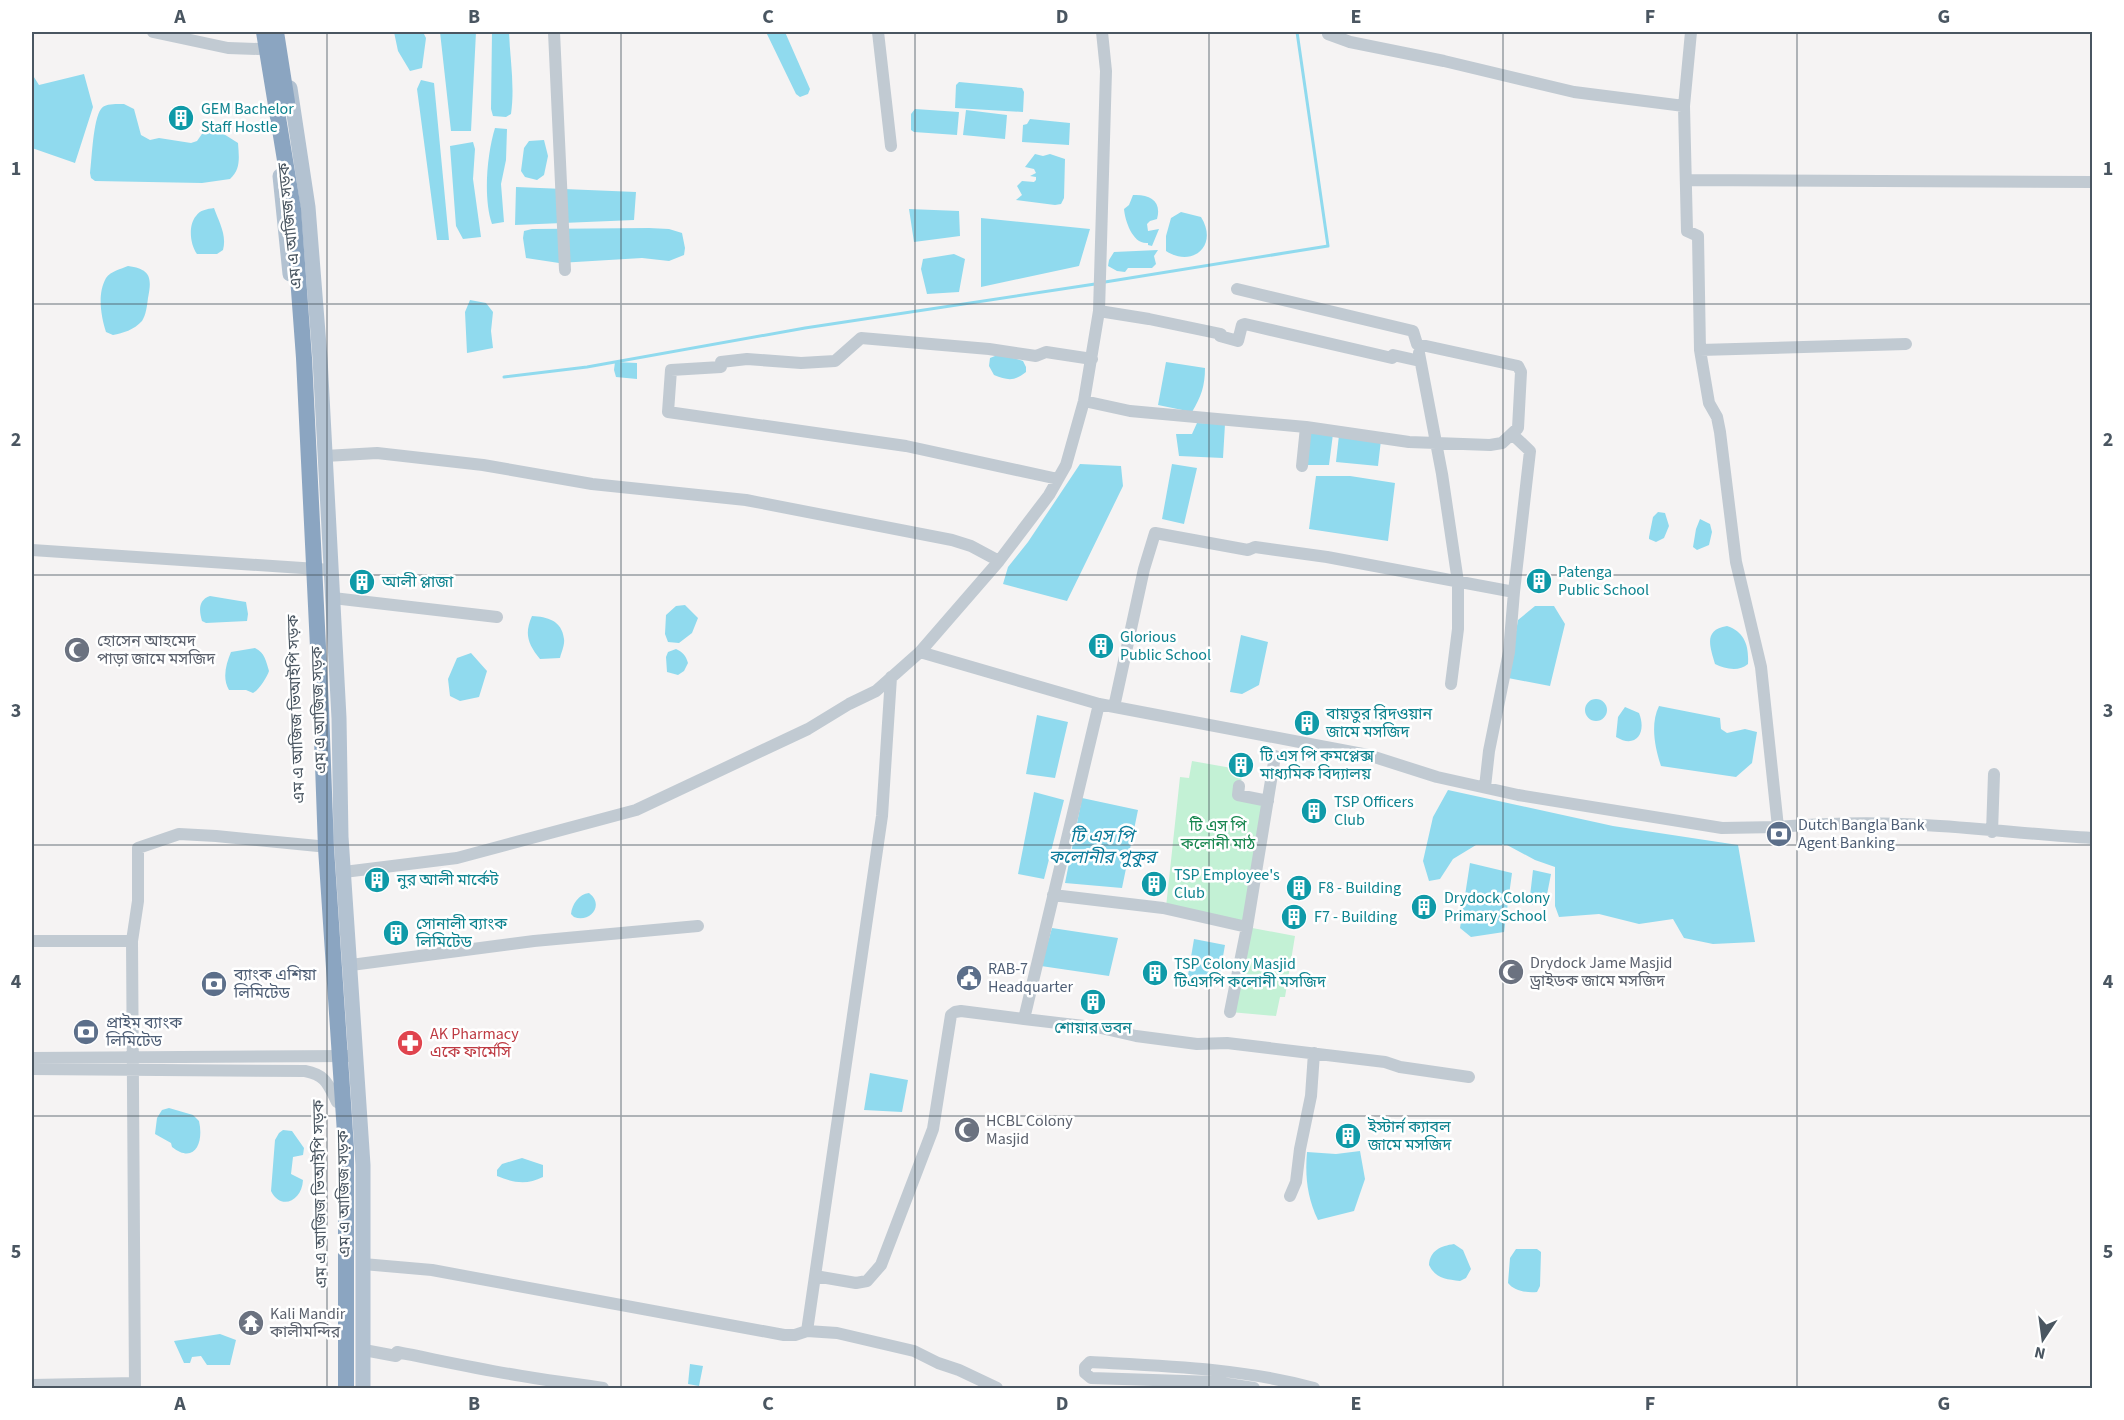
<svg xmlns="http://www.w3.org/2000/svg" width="2124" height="1420" viewBox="0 0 2124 1420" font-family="'Source Sans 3','Noto Sans Bengali',sans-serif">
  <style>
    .green { fill: #c3f1d5 }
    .water { fill: #90daee }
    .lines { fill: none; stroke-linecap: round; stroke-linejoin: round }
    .stream { stroke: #90daee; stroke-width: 3 }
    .minor { stroke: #c1cad2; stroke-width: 12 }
    .major { stroke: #b3c2d1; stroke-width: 15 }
    .highway { stroke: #8ba5c1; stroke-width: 16 }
    .grid { fill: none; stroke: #4a5661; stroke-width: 1.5; stroke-opacity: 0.55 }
    .labels { text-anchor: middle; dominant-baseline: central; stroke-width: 5; stroke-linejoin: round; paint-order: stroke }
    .culture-label { font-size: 16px; fill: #0d838f; stroke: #fff; text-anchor: start }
    .street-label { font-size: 16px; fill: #4a5661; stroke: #fff }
    .worship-label { font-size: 16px; fill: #5b616d; stroke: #fff; text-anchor: start }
    .service-label { font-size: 16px; fill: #4e5e75; stroke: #fff; text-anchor: start }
    .park-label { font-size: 16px; fill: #17864f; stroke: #fff }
    .health-label { font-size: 16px; fill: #be3a42; stroke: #fff; text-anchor: start }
    .water-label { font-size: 18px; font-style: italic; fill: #0c7c9b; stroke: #fff }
    .neatline { fill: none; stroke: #4a5661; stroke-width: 2 }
    .grid-label { font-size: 20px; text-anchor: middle; font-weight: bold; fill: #4a5661 }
  </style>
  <rect width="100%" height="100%" fill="#f5f3f3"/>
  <path class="green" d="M1192,761L1243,770L1239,794L1269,800L1247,927L1295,936L1285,997H1280L1276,1016L1230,1012L1247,928L1166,907L1180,777L1189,778Z"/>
  <path class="water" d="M394,32H423L426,38L422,68L410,71L398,51Z
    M440,32H476L471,131H451Z
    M492,32H509C510,59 515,86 511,114L506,117L493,116L491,109Z
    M766,32H785L810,89L808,94L800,97L796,94Z
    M32,74L39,85L84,74L93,107L75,163L32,148Z
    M421,80L434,83L449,240H437L417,89Z
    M959,82L1022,88L1024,92L1023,112L955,108L956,85Z
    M124,104L134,109L141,135L150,140L159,138L191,143L197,141L204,131L209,129L219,131L238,143C239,157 241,169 230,179L202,183L95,181L91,178L90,173C92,158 93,120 101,109C105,103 117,104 124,104Z
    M915,109L959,112L957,135L914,132L911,130V114Z
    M966,110L1007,115L1005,139L963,135Z
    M1030,119L1070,123L1069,145L1022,142L1023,125L1027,124Z
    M495,128L507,129L506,160L501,184L504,222L492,224C483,198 487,154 495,128Z
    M544,140L548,156L544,175L537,180L525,177L521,171L524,148L529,141Z
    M473,142L475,149L473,179L481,237L463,239L456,226L450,146Z
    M1035,154L1043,156L1050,154L1065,159L1064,198L1061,204L1055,205L1016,200L1022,195L1017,186L1022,181L1034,182L1036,180V177L1030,176L1036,173L1034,169L1025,167Z
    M516,187L636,192L634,220L515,225Z
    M1133,195C1150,194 1162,201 1157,219L1150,221L1147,224L1148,231L1159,229L1152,246L1148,245V243C1133,245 1125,221 1124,209L1129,205Z
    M214,208C219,222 227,235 223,250L217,254H197C190,245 188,225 196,216C200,210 207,209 214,208Z
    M909,209L959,211L960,236L914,242Z
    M1181,212L1201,217C1219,246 1192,268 1166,251V236L1171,218Z
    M981,218L1090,229L1079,266L981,287Z
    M649,228L669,229L682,233L685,248L684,255L669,261L642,258L559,263L526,258L523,238L524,231L532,229Z
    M1158,250L1154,256L1156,264L1152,268H1128L1125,272L1117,271L1108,266L1109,260L1114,252Z
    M954,254L965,259L959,292L927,294L921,269L923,259Z
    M128,266C151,269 152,278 148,298C147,306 146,315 142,321C134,330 123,333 113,335L106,332C101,316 97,294 106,278C111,271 121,269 128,266Z
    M470,300L486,303L493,312L491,331L493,348L467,353L465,312Z
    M1000,354L1023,361L1026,367V372C1014,382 1007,380 994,375L989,366L990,358Z
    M615,362L637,363V379L616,377L614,370Z
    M1166,362L1205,368C1205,386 1201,397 1192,412L1158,405Z
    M1197,423L1225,424L1223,458L1179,456L1176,434H1192Z
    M1309,430L1333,434L1329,465H1306Z
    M1339,435L1381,440L1378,466L1336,462Z
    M1080,464L1121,466L1123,486L1067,601L1003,584L1008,567L1028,542Z
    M1172,464L1197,468L1184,524L1162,519Z
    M1316,476H1350L1395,483L1388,541L1309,529Z
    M1658,512L1665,513L1669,526L1664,538L1656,542L1649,539V537L1653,517Z
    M1700,519L1710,524L1712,532L1709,545L1697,550L1693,547L1696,529Z
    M210,596L246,602L248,614L247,621L206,623L202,621C199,611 198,600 210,596Z
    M685,605L698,618L692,633L679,643L668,642L665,634L666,615L676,606Z
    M1535,606H1554L1565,624L1550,686L1508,678L1518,620Z
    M532,616C547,617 562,620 564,639C565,645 561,653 560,658L540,659C528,644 524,634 532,616Z
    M1727,626C1745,632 1749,646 1748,664C1739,672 1725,669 1715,664C1710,646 1703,630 1727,626Z
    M1241,635L1268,642L1259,685L1242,694L1230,692Z
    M255,648C265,653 266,661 269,671C267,677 259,690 253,693L246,690H229C222,678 226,664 231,652Z
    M676,649C683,652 686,656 688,663L684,671L678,675L667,672L666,657L668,652Z
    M471,653L487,671L479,697L460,701L450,696L448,679L457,658Z
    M1585 710a11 11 0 1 1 22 0a11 11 0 1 1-22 0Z
    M1659,706L1720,718L1721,729L1727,733L1745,729L1757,732L1752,763L1736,777L1661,766C1655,748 1650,724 1659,706Z
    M1625,707L1639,713C1647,733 1636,749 1616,737L1618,717Z
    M1037,715L1068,722L1055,778L1026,774Z
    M1448,790L1613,826L1738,845L1755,942L1713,944L1684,938L1673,919L1639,924L1599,914L1559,917L1555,906V867L1535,860L1507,845H1476L1453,859L1440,879L1429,881L1423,861L1433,817Z
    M1034,792L1064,800L1044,879L1018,874Z
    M1082,798L1138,810L1122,888L1065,883Z
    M1470,863L1512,873L1504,932L1471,937L1460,928Z
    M1533,870L1551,874L1545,905H1529Z
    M589,893C605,905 590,923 574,917L571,914C572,904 579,894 589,893Z
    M1052,928L1118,938L1109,976L1041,966Z
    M1194,939L1225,945L1218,985L1187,981Z
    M870,1073L908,1080L902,1112L864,1110Z
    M169,1108L193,1115L199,1121C204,1142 195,1165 172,1147L171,1143L155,1134L157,1118L162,1110Z
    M283,1130L292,1131L304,1148L303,1155L293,1157L291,1174L303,1180C302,1201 281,1211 271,1191L275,1140L279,1133Z
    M1360,1151L1365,1179L1354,1211L1318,1220C1307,1197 1305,1176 1307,1152L1336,1154Z
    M522,1158L543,1165V1177C527,1185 514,1183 497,1176V1170L502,1164Z
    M1454,1244L1463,1250L1471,1269L1466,1278L1460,1281C1446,1279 1436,1279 1429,1265C1430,1250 1441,1246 1454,1244Z
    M1516,1249H1537L1541,1252L1540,1286L1537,1292C1527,1293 1514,1291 1508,1283L1510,1258Z
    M220,1334L236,1340L230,1365H207L201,1356L192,1357L190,1363H184L174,1341Z
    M690,1364L703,1366L699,1386L688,1384Z"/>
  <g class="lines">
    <path class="stream" d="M1105,282L1328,246L1297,32
      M504,377L587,367L805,328L1095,284"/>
    <path class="minor" d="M153,32L228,48L258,49
      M554,32L565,270
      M878,32L891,146
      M1691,32L1684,106L1687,231L1698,236L1700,350L1709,403L1717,417L1720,432L1736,562L1761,667L1778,827C1826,823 1875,822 1924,825C1980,828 2036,835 2092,838
      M1328,34L1350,42L1444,61L1574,92L1684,106
      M1687,180L2092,182
      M1099,311L1149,319L1221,334L1220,336L1238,341L1242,325L1245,324L1392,358L1393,355L1420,361
      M1700,350L1906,344
      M1419,353L1442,474L1458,582V629L1451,684
      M1084,401L1130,411L1306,427L1409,442L1490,445L1502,443L1518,428L1521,372L1518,366L1417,344L1413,331L1237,289
      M325,456L377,453L483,465L592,484L746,500L952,540L971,546L999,561
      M1302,466L1306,427
      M1058,479L906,446L668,412L671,370L721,367V362L747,359L801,363L835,361L861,338L989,349L1036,356L1046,352L1092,359
      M32,550L332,570
      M333,598L497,617
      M920,652L999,561L1049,495L1066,465L1084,401L1099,311L1106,71L1102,32
      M1114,707L1144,569L1155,533L1248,550L1255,547L1327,557L1514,592L1530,451L1512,434
      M1239,786L1238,795L1268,801
      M1485,787L1489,751L1509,652L1514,592
      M1992,832L1994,774
      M344,872L457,858L636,810L808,729L849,704L876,691L920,652L1099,704L1368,755L1437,777L1518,795L1722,828L1778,827
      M1053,895L1163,908L1247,927L1275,756
      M32,941H132
      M351,965L534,941L698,926
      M1230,1012L1247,927
      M1024,1019L1101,1028L1136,1036L1197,1044L1227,1043L1385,1062L1400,1067L1469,1077
      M32,1058L348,1056
      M32,1069L305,1071C326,1075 328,1084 337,1102
      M1290,1196L1296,1182L1300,1149L1311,1096L1314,1053
      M363,1264L432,1270L784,1335H795L807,1331L815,1276L856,1283L867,1281L881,1265L933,1129L951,1015L955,1012L961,1011L1024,1019L1099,704
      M815,1276L882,816L891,677
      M807,1331L837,1333L914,1351L938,1363L959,1370L997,1388
      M364,1350L396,1356L397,1352C443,1361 488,1371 534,1378C557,1382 580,1384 603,1388
      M32,1385L135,1383
      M135,1388L132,941L138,901V848L179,834L216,836L318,846
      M1254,1388L1215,1382L1091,1378L1085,1373V1367L1090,1362C1165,1366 1241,1368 1314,1388"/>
    <path class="major" d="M290,88L308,207L320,358L339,718L341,837L363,1165V1388
      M280,176L290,274"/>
    <path class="highway" d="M264,32L293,209L304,358L321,709L326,848L346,1148V1388
      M276,32L287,102"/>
  </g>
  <path class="grid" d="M327,32V1388M621,32V1388M915,32V1388M1209,32V1388M1503,32V1388M1797,32V1388M32,304H2092M32,575H2092M32,845H2092M32,1116H2092"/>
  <defs>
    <g id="building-disc" transform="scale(1.35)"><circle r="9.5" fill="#0f9aa8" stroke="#fff"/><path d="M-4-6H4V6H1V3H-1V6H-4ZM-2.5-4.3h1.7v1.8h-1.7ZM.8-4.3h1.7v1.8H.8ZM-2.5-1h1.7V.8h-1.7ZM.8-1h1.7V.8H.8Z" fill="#fff"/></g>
    <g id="mosque-disc" transform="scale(1.35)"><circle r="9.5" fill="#6b7280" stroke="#fff"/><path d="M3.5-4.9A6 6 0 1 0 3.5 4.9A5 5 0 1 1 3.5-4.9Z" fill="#fff"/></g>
    <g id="bank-disc" transform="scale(1.35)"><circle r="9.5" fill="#5c6f8a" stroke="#fff"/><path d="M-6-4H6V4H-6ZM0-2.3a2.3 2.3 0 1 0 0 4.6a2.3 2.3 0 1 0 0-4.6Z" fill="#fff"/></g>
    <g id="civic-disc" transform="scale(1.35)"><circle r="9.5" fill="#5c6f8a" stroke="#fff"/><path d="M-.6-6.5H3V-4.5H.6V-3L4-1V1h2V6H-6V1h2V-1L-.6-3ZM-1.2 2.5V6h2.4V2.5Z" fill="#fff"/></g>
    <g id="pharmacy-disc" transform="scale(1.35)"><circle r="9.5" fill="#e0444e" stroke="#fff"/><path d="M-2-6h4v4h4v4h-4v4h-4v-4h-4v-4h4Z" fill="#fff"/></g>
    <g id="temple-disc" transform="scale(1.35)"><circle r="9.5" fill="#6b7280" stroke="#fff"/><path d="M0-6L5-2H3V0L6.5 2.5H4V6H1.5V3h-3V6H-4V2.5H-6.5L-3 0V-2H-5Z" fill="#fff"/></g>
  </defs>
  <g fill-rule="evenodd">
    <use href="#building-disc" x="181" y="118"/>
    <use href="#building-disc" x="1539" y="581"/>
    <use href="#building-disc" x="362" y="582"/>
    <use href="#building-disc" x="1101" y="646"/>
    <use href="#mosque-disc" x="77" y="650"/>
    <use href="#building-disc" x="1307" y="723"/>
    <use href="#building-disc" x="1241" y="765"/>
    <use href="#building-disc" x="1314" y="811"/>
    <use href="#bank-disc" x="1779" y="834"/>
    <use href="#building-disc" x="377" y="880"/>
    <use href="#building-disc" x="1154" y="884"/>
    <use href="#building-disc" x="1299" y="888"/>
    <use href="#building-disc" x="1424" y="907"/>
    <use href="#building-disc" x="1294" y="917"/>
    <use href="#building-disc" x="396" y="933"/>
    <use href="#mosque-disc" x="1511" y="972"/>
    <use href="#building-disc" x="1155" y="973"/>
    <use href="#civic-disc" x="969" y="978"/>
    <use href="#bank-disc" x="214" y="984"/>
    <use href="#building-disc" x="1093" y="1002"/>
    <use href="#bank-disc" x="86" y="1032"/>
    <use href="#pharmacy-disc" x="410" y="1043"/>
    <use href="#mosque-disc" x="967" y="1130"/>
    <use href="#building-disc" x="1348" y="1136"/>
    <use href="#temple-disc" x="251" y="1323"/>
  </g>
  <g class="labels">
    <g class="culture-label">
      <text x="201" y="109">GEM Bachelor<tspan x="201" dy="18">Staff Hostle</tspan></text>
      <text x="1558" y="572">Patenga<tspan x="1558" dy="18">Public School</tspan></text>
      <text x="382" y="582">আলী প্লাজা</text>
      <text x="1120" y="637">Glorious<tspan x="1120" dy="18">Public School</tspan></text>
      <text x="1326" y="714">বায়তুর রিদওয়ান<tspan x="1326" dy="18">জামে মসজিদ</tspan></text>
      <text x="1260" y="756">টি এস পি কমপ্লেক্স<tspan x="1260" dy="18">মাধ্যমিক বিদ্যালয়</tspan></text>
      <text x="1334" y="802">TSP Officers<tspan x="1334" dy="18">Club</tspan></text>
      <text x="1174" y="875">TSP Employee's<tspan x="1174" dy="18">Club</tspan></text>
      <text x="397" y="880">নুর আলী মার্কেট</text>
      <text x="1318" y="888">F8 - Building</text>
      <text x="1444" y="898">Drydock Colony<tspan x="1444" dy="18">Primary School</tspan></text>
      <text x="1314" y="917">F7 - Building</text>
      <text x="416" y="924">সোনালী ব্যাংক<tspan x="416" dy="18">লিমিটেড</tspan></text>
      <text x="1174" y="964">TSP Colony Masjid<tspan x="1174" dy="18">টিএসপি কলোনী মসজিদ</tspan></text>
      <text x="1093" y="1028" text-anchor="middle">শোয়ার ভবন</text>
      <text x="1368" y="1127">ইস্টার্ন ক্যাবল<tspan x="1368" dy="18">জামে মসজিদ</tspan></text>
    </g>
    <g class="street-label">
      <text transform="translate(290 226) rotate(-96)">এম এ আজিজ সড়ক</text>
      <text transform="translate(296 709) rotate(-92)">এম এ আজিজ ভিআইপি সড়ক</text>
      <text transform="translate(319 710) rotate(-92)">এম এ আজিজ সড়ক</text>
      <text transform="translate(320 1194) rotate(-91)">এম এ আজিজ ভিআইপি সড়ক</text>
      <text transform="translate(344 1194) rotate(-91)">এম এ আজিজ সড়ক</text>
    </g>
    <g class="worship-label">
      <text x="97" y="641">হোসেন আহমেদ<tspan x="97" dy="18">পাড়া জামে মসজিদ</tspan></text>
      <text x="1530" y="963">Drydock Jame Masjid<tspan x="1530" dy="18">ড্রাইডক জামে মসজিদ</tspan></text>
      <text x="986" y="1121">HCBL Colony<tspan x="986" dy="18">Masjid</tspan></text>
      <text x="270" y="1314">Kali Mandir<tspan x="270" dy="18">কালীমন্দির</tspan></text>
    </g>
    <g class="service-label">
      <text x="1798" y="825">Dutch Bangla Bank<tspan x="1798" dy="18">Agent Banking</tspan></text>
      <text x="988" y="969">RAB-7<tspan x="988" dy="18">Headquarter</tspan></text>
      <text x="234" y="975">ব্যাংক এশিয়া<tspan x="234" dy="18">লিমিটেড</tspan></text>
      <text x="106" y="1023">প্রাইম ব্যাংক<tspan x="106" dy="18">লিমিটেড</tspan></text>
    </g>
    <g class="park-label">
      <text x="1218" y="826">টি এস পি<tspan x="1218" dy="18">কলোনী মাঠ</tspan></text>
    </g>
    <g class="health-label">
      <text x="430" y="1034">AK Pharmacy<tspan x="430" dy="18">একে ফার্মেসি</tspan></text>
    </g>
    <g class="water-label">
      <text x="1102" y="836">টি এস পি<tspan x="1102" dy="21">কলোনীর পুকুর</tspan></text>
    </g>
  </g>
  <rect width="2124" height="1420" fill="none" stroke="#ffffff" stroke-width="66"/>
  <g transform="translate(2043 1339) rotate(193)" stroke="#ffffff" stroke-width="4.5" paint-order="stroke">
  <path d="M0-4.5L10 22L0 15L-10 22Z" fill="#4a5661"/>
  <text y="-9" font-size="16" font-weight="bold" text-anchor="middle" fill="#4a5661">N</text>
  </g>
  <rect x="33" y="33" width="2058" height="1354" class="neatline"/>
  <g class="grid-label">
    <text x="180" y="23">A</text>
    <text x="474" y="23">B</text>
    <text x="768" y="23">C</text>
    <text x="1062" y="23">D</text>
    <text x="1356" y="23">E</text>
    <text x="1650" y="23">F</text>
    <text x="1944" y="23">G</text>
    <text x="16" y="175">1</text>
    <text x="2108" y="175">1</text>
    <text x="16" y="446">2</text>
    <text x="2108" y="446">2</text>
    <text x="16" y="717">3</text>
    <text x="2108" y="717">3</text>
    <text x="16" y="988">4</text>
    <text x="2108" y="988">4</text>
    <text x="16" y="1258">5</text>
    <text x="2108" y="1258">5</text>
    <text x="180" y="1410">A</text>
    <text x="474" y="1410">B</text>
    <text x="768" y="1410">C</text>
    <text x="1062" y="1410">D</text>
    <text x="1356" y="1410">E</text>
    <text x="1650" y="1410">F</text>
    <text x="1944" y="1410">G</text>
  </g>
</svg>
